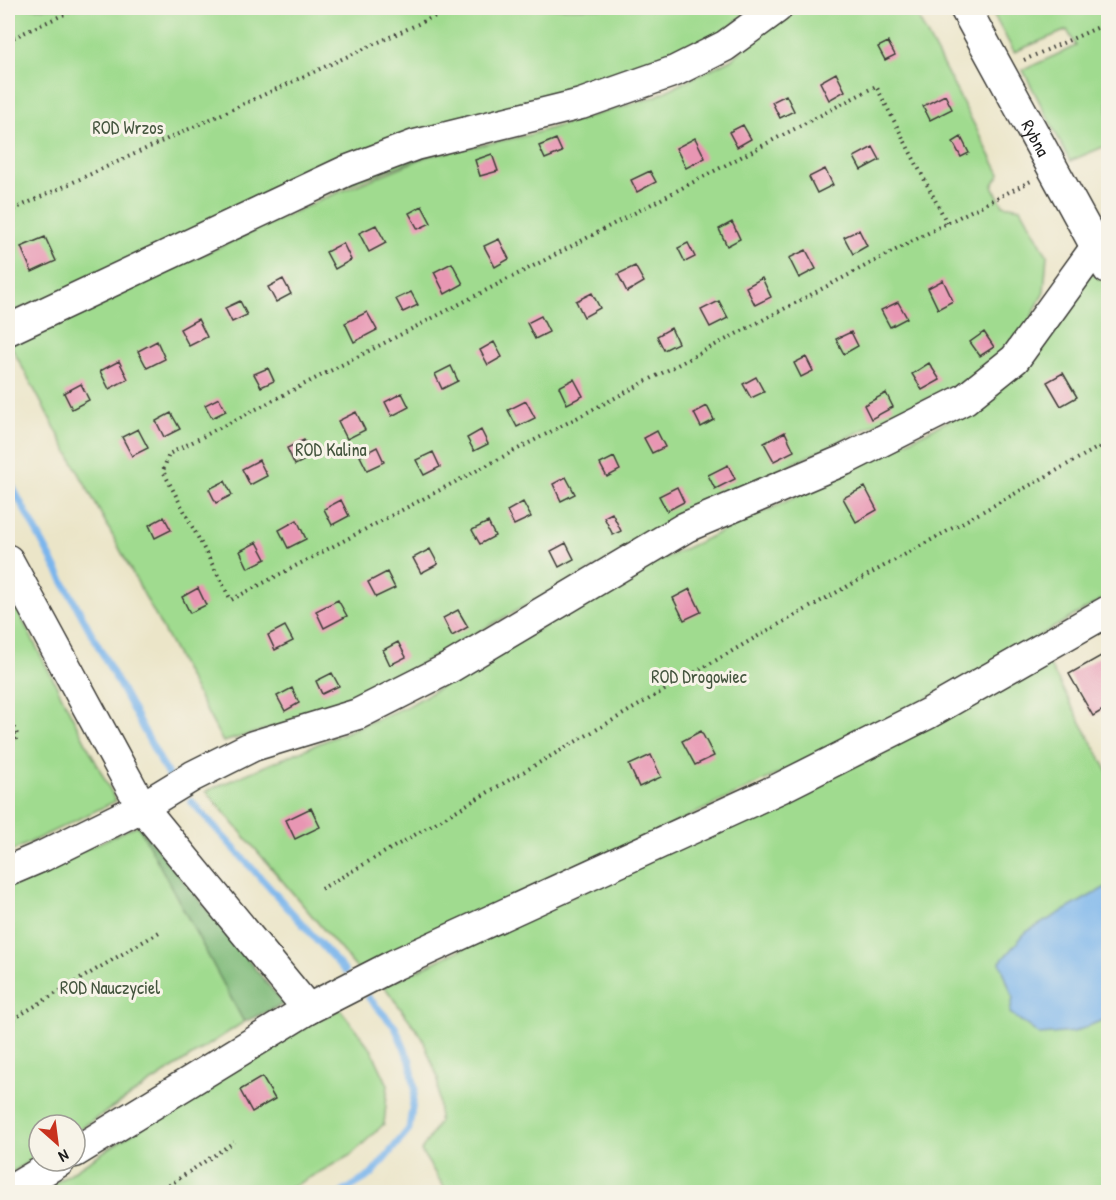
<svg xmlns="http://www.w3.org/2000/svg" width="1116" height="1200" viewBox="0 0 1116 1200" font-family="'Patrick Hand',sans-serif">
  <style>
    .green { fill: #a0db8f; stroke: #5e7c56; stroke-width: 1.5 }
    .forest { fill: #80bb7a; stroke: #4e6c4b; stroke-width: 1.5 }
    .water { fill: #7ab5ec; stroke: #4b6884; stroke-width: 1.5 }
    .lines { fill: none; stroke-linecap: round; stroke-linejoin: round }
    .stream { stroke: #7ab5ec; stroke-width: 7 }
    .building { fill: #e896b3 }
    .minor-casing { stroke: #3b3a36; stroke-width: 33 }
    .path { stroke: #3b3a36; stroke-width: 4; stroke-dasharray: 1.5 4.5; stroke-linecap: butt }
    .minor { stroke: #fff; stroke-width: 30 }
    .labels { text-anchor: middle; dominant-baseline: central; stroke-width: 6; stroke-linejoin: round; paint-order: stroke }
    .park-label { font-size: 18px; fill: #44553e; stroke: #f7f3e8 }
    .street-label { font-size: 18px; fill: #1c1c1c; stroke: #f7f3e8 }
  </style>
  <rect width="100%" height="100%" fill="#f7f3e8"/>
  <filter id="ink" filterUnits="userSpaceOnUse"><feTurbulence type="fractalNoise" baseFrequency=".0167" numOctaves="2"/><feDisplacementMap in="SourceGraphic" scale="12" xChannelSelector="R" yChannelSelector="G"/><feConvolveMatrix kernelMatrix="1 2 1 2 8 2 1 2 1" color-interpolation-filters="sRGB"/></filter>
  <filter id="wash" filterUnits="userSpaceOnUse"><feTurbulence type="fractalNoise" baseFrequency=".008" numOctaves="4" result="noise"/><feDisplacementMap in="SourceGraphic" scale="24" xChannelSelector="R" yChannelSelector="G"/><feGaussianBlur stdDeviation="1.35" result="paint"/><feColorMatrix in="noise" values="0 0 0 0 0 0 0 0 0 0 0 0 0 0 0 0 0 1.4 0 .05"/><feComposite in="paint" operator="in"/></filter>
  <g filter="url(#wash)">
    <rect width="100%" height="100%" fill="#ebe5c8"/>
    <path class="green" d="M8,8H753L701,51L8,314Z
      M792,8H913L1000,174L992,186L1003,205L1021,208L1047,255L1044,291L1029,323L980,374L711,503L341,708L223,742L10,344L325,198L428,156L529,135L654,97L733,58Z
      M990,8H1108V145L1070,161L1023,70L1076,46L1067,30L1014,52Z
      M1091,272L1108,285V596C1033,640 957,684 879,724C707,811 532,889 358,970L206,791L410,705L637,571L789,500L972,409Z
      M8,592L116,801L8,853Z
      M1049,664L1108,772V1192H447L421,1151L439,1122L438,1078L422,1037L384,986L863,758Z
      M138,825L244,1022L75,1132V1125H39V1155L8,1175V884Z
      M340,1009L371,1049L388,1085L384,1124L351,1155L283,1192H41L241,1063Z"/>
    <path class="forest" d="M138,825L284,1004L244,1022Z"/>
    <path class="water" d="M1104,888H1108V1018L1074,1032L1040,1035L1010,1013L1013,998L1000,962L1026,932Z"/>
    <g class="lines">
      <path class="stream" d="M8,479L168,775
        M191,801L345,971
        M343,1192L371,1175L409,1129L415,1089L410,1061L395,1027L369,998"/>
    </g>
    <g id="blocks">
      <path class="building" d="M888,42L895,55L885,60L878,47Z
        M836,73L845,91L829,100L820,82Z
        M786,95L794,111L780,118L772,102Z
        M945,95L952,109L930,120L923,106Z
        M743,125L751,139L737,147L729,132Z
        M961,137L969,153L961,157L953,142Z
        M695,138L705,158L686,168L676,148Z
        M556,139L562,152L545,159L539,146Z
        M873,147L880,160L861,170L854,157Z
        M492,154L498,171L480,176L475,160Z
        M825,169L833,185L817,193L809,177Z
        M650,171L656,182L637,192L631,180Z
        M422,206L431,223L418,229L409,213Z
        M732,222L740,239L727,246L719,229Z
        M376,225L386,243L369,252L359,233Z
        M859,230L867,246L853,254L844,237Z
        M45,237L56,261L32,272L21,247Z
        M499,239L509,259L495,267L484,246Z
        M343,243L351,260L335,269L326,252Z
        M688,243L695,257L685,262L678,248Z
        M806,250L816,269L799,278L789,258Z
        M452,263L463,284L445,294L434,272Z
        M635,266L644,282L627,292L618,274Z
        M762,278L771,297L755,305L746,287Z
        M283,279L291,294L276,302L268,287Z
        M943,280L953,301L938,309L928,288Z
        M411,292L418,305L403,312L396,299Z
        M592,293L600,308L584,317L576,301Z
        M240,301L247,315L232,322L225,308Z
        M719,301L728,318L710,327L701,310Z
        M898,302L907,318L890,327L881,310Z
        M367,312L377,330L354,342L345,323Z
        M541,316L549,332L535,339L527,323Z
        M198,319L207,337L189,346L180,329Z
        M671,328L678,343L664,350L657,336Z
        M851,332L858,346L844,354L836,339Z
        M984,332L994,347L980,356L970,342Z
        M157,341L165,359L147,368L138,351Z
        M494,342L502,357L488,365L480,350Z
        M806,357L813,371L801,377L794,363Z
        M119,361L128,379L109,389L100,371Z
        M929,363L940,380L922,390L912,374Z
        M451,366L458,381L442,389L435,374Z
        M268,368L274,381L261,387L254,374Z
        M1063,373L1077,397L1061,406L1047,382Z
        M756,377L764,392L751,398L743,384Z
        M574,379L583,396L567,404L559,387Z
        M81,384L89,400L72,409L64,393Z
        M402,393L409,407L392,416L385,402Z
        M886,393L893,407L871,419L864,405Z
        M219,398L226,411L212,418L205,405Z
        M526,401L535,418L517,427L508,410Z
        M707,406L714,420L701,427L694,413Z
        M356,412L365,430L347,439L338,421Z
        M171,413L180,429L164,437L156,421Z
        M138,429L148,448L132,456L122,437Z
        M481,430L488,444L474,451L467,438Z
        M657,431L665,447L652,453L644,438Z
        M785,432L794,451L774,461L764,443Z
        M304,440L313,456L295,465L287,448Z
        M377,447L384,462L367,470L360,456Z
        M433,452L440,467L424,475L416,460Z
        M614,457L620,470L607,477L600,464Z
        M259,460L267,476L250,485L242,469Z
        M728,465L735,479L715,489L708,475Z
        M566,477L575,494L561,501L553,484Z
        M225,481L232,495L216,503L209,489Z
        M677,487L684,502L667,511L659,496Z
        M865,487L877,510L856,522L843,498Z
        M341,500L349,516L332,525L324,509Z
        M523,502L531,517L514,525L507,511Z
        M612,513L621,531L613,535L604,517Z
        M164,517L171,530L155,538L149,525Z
        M297,520L306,539L288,548L279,530Z
        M488,522L495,536L480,544L472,530Z
        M257,542L266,559L248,568L240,551Z
        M566,543L574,559L559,567L551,551Z
        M430,549L438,564L421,573L413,558Z
        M387,572L395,588L376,597L368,582Z
        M198,588L206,605L190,613L182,597Z
        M690,589L701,612L684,620L673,598Z
        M338,600L347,616L324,628L316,611Z
        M458,610L468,627L452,636L443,618Z
        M285,626L293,641L275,650L268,635Z
        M398,642L406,657L390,665L383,650Z
        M1108,652V707L1093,716L1069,674Z
        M332,673L339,686L322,694L316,681Z
        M292,688L299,703L285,711L277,696Z
        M701,731L714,756L695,765L682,741Z
        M651,755L661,777L639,787L629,765Z
        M311,808L320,827L295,839L286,820Z
        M262,1077L275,1099L252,1112L240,1090Z"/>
    </g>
  </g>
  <g filter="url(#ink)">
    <use href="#blocks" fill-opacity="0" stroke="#3b3a36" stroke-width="1.5"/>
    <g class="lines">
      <g class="minor-casing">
        <g id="minor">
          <path id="s1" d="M965,8L1108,269"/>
          <path d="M8,330L346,171L415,145L581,104L675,71L725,46L777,8"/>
          <path d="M8,560L142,807L308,1009L75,1152"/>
          <path d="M8,871L43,856L142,807L193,776L253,746L358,714L449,668L686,527L844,460L965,399L1015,359L1096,247"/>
          <path d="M308,1009L394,965L780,788L929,713L1108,611"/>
          <path d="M8,1192L60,1161"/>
        </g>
      </g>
      <path class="path" d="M8,40L78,8
        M1024,60L1108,23
        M8,212L453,8
        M947,223L876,86L545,260L169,454L163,471L231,600L947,223L1031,181
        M8,717L18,736L8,749
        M321,889L765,632L1108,442
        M8,1022L161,931
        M159,1192L234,1142"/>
      <use href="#minor" class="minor"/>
    </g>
  </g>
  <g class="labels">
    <g class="park-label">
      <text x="128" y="127">ROD Wrzos</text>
      <text x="331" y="449">ROD Kalina</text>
      <text x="699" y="676">ROD Drogowiec</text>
      <text x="110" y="987">ROD Nauczyciel</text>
    </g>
    <g class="street-label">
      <text stroke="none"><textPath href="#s1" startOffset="148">Rybna</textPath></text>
    </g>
  </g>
  <rect width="1116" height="1200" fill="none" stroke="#f7f3e8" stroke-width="30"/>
  <g transform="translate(57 1143) rotate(152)"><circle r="28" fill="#f7f3e8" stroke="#9f9d96" stroke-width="1.5"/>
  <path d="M0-4.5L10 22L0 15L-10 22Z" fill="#c8321e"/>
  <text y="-9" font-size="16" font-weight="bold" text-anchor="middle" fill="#1c1c1c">N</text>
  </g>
</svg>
